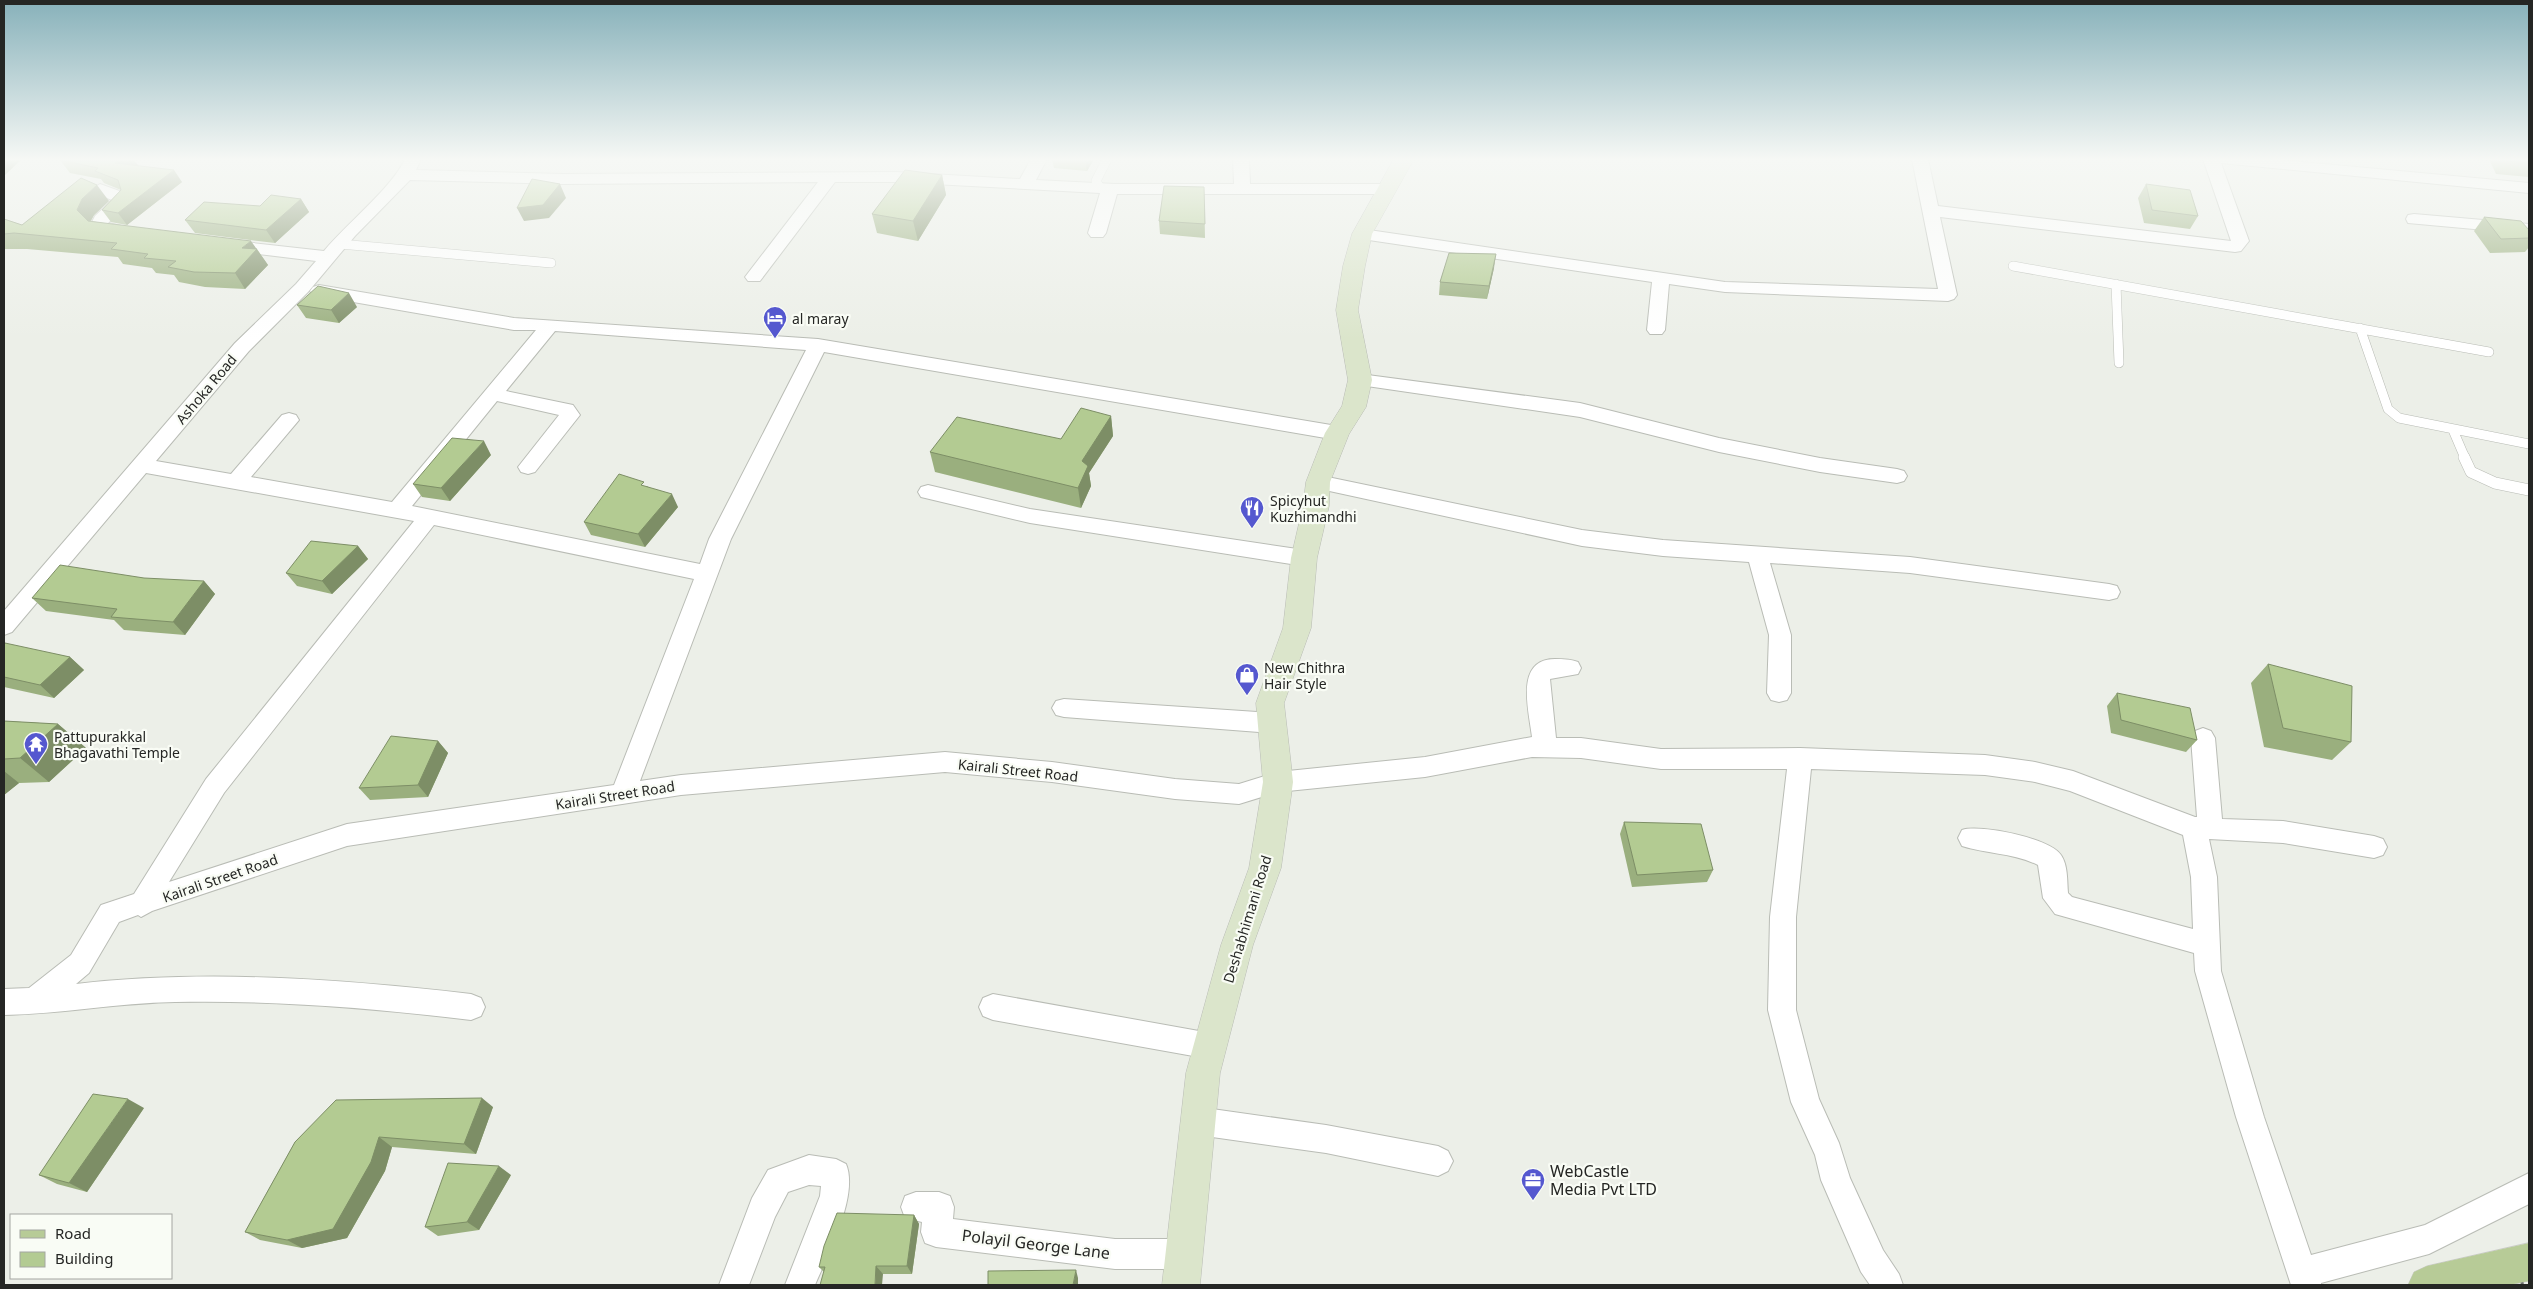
<svg xmlns="http://www.w3.org/2000/svg" width="2533" height="1289" viewBox="0 0 2533 1289" font-family="'Noto Sans',sans-serif">
  <style>
    .lines { fill: none; stroke-linecap: round; stroke-linejoin: round }
    .lane-far1-casing { stroke: #b9bcb5; stroke-width: 10 }
    .lane-casing { stroke: #b9bcb5; stroke-width: 12 }
    .street-casing { stroke: #b9bcb5; stroke-width: 2 }
    .secondary-casing { stroke: #b9bcb5; stroke-width: 1 }
    .primary-casing { stroke: #cbcbca; stroke-width: 1 }
    .lane-far1 { stroke: #fff; stroke-width: 9 }
    .lane { stroke: #fff; stroke-width: 11 }
    .street { fill: #fff; fill-rule: evenodd }
    .secondary { fill: #dbe5cb; fill-rule: evenodd }
    .primary { fill: #b7cb97; fill-rule: evenodd }
    .rail { stroke: #70726e; stroke-width: 4.5; stroke-dasharray: 3 6; stroke-linecap: butt }
    .wall { fill: #9aaf7e }
    .shaded-wall { fill: #7d8e66 }
    .building { fill: #b3cb92; stroke: #7d8e66 }
    .labels { text-anchor: middle; dominant-baseline: central; stroke-width: 4.5; stroke-linejoin: round; paint-order: stroke }
    .poi-label { font-size: 14px; fill: #252624; stroke: #f9fcf5; text-anchor: start }
    .street-label { font-size: 14px; fill: #252624; stroke: #f9fcf5 }
    .near-poi-label { font-size: 16px; fill: #252624; stroke: #f9fcf5; text-anchor: start }
    .near-street-label { font-size: 16px; fill: #252624; stroke: #f9fcf5 }
  </style>
  <rect width="100%" height="100%" fill="#ecefe8"/>
  <g class="lines">
    <g class="lane-far1-casing">
      <path id="lane-far1" d="M1100,188L1096,181L1107,159
        M340,244L551,263
        M2013,266L2489,352
        M2116,284L2119,363
        M2360,328L2388,409L2399,418L2529,444
        M2453,430L2465,458"/>
    </g>
    <g class="lane-casing">
      <path id="lane" d="M2464,457L2471,472L2495,483L2529,490"/>
    </g>
    <g class="street-casing">
      <path id="street" d="M405,159H421L416,170L563,174L896,172L1020,179L1031,159H1047L1036,180L1115,184H1234L1233,159H1249L1250,184H1387L1395,189L1387,194H1117L1106,233L1103,237H1091L1088,233L1100,193L896,182H835L760,281H748L745,277L818,182L563,184L410,180L355,236L308,292L249,351L156,461L231,474L282,415L289,413L296,415L299,420L251,477L392,502L536,330H514L313,295L310,291L313,287L319,285L514,318L818,339L1337,426L1344,428L1347,433L1344,438L1337,440L824,352L731,539L640,781L681,775L945,752L1052,762L1175,779L1239,784L1278,772L1425,757L1532,737C1529,711 1514,659 1555,659C1563,659 1570,659 1578,662L1581,668L1578,674L1550,679L1556,738H1581L1661,749L1800,748L1985,755L2035,762L2073,771L2195,817H2197L2191,738L2195,731L2203,728L2211,731L2215,738L2222,819L2283,821L2374,836L2383,839L2387,847L2383,855L2374,858L2283,843L2209,839L2217,877L2221,971L2264,1117L2311,1255L2425,1225L2529,1173V1204L2429,1254L2321,1283V1285H2291L2236,1117L2195,971L2194,953L2055,914L2043,898L2038,865C2014,853 1987,854 1962,846L1958,838L1962,830C1980,824 2050,838 2061,855C2068,865 2067,881 2068,893L2072,897L2193,929L2191,877L2183,835L2070,791L2035,782L1985,775L1811,769L1796,917V1010L1819,1099L1839,1143L1850,1178L1883,1250L1899,1274L1903,1285H1870L1861,1272L1821,1180L1815,1155L1791,1102L1768,1010L1770,917L1787,769H1661L1581,758L1532,757L1425,777L1278,792L1239,804L1175,799L1052,782L945,772L681,795L347,846L152,911L141,917L138,915L119,922L89,973L76,984C207,969 340,979 471,994L481,998L485,1007L481,1016L471,1020C373,1008 274,1000 175,1002C117,1003 61,1014 4,1015V989L29,988L71,955L101,905L134,894L206,779L414,521L146,473L12,632L4,635V611L235,343L296,284L316,261L226,250L220,249L217,245L220,241L226,240L324,251C346,224 392,188 405,159ZM555,331L806,350L709,539L700,564L412,506L497,401L559,415L518,467L521,472L528,474L535,472L580,415L573,405L506,391ZM434,525L694,579L614,785L347,824L169,882L224,793Z
        M1912,159H1928L1938,206L2231,241L2203,159H2270L2529,183V193L2221,163L2249,241L2241,251L2235,252L1940,217L1957,295L1954,299L1948,301L1725,292L1669,284L1665,330L1662,334H1650L1647,330L1652,282L1362,239L1356,238L1353,234L1356,230L1362,229L1725,282L1938,289Z
        M100,184L125,193L129,201L127,205L108,223L130,228L133,232L130,236C119,238 104,232 93,230L90,226L95,216L112,200L94,193L92,189Z
        M2414,214L2529,224V234L2408,223L2406,219L2408,215Z
        M1360,374L1580,403L1719,438L1820,458L1897,469L1904,471L1907,476L1904,481L1897,483L1820,472L1719,452L1580,417L1353,384L1350,380L1353,376Z
        M1318,475L1582,530L1663,540L1910,557L2109,584L2117,586L2120,592L2117,598L2109,600L1910,573L1770,563L1791,635V693L1787,700L1779,702L1771,700L1767,693L1769,635L1749,562L1663,556L1582,546L1311,487L1308,482L1311,477Z
        M928,485L1030,509L1304,550L1312,552L1315,558L1312,564L1304,566L1030,523L921,497L918,492L921,487Z
        M1064,699L1272,713L1280,716L1284,723L1280,730L1272,733L1064,717L1056,715L1052,708L1056,701Z
        M993,994L1210,1033L1220,1037L1224,1046L1220,1055L1210,1059L993,1020L983,1016L979,1007L983,998Z
        M1198,1107L1326,1125L1438,1146L1448,1151L1453,1161L1448,1171L1438,1176L1326,1153L1198,1135L1188,1131L1184,1121L1188,1111Z
        M809,1155L836,1159L846,1164C859,1195 828,1254 815,1285H785L820,1196L821,1186L809,1185L788,1192L775,1217L749,1285H719L752,1198L768,1170Z
        M916,1192H939L950,1196L954,1207L953,1219L1115,1239H1183L1194,1243L1198,1254L1194,1265L1183,1269H1115L936,1247L925,1243L921,1232L922,1222L905,1218L901,1207L905,1196Z"/>
    </g>
    <g class="secondary-casing">
      <path id="secondary" d="M1394,159H1414L1372,234L1365,266L1358,310L1372,380L1366,407L1349,434L1330,482L1329,506L1317,558L1311,628L1284,703L1293,782L1281,868L1253,945L1220,1073L1200,1285H1162L1186,1073L1221,945L1249,868L1263,782L1256,703L1283,628L1291,558L1303,506L1306,482L1325,433L1342,406L1348,380L1336,310L1343,266L1352,234Z"/>
    </g>
    <g class="primary-casing">
      <path id="primary" d="M2529,1243V1281L2509,1285H2408L2414,1272L2427,1266Z"/>
    </g>
    <use href="#lane-far1" class="lane-far1"/>
    <use href="#lane" class="lane"/>
    <use href="#street" class="street"/>
    <use href="#secondary" class="secondary"/>
    <use href="#primary" class="primary"/>
    <path class="rail" d="M2521,1285L2529,1283"/>
  </g>
  <path class="wall" d="M1052,159H1094L1087,171L1054,168Z
    M2489,159H2529V177L2496,174Z
    M60,160L138,165L137,166L182,182L127,225L111,222L102,210L121,190L104,183L101,179L70,173Z
    M942,175L946,195L918,241L877,233L872,214Z
    M2146,184L2198,216L2190,229L2144,223L2138,198Z
    M1204,187L1205,238L1160,234L1159,221Z
    M301,199L309,212L275,243L195,233L185,220Z
    M109,201L94,215L91,221L257,249L268,265L245,289L205,287L179,282L174,275L156,273L152,268L123,264L118,257L27,249H4V219L22,225Z
    M2484,217L2529,230V247L2525,252L2490,253L2474,231Z
    M1494,268L1487,299L1439,295L1440,282Z
    M297,305L357,307L339,323L306,318Z
    M1111,416L1113,436L1089,473L1091,486L1081,508L935,472L930,452L1061,439Z
    M491,455L450,501L422,497L413,484Z
    M647,486L678,507L645,547L591,535L584,522Z
    M358,546L368,559L332,594L297,586L286,573Z
    M204,581L215,594L185,635L124,630L114,620L46,611L32,598Z
    M4,645L70,657L84,670L54,698L4,687Z
    M2268,664L2351,742L2332,760L2264,747L2251,683Z
    M2117,693L2197,740L2186,752L2111,733L2107,706Z
    M4,721L58,724L86,748L49,782L19,783L4,795Z
    M438,741L448,753L428,797L370,800L359,788Z
    M1624,822L1713,870L1707,882L1632,887L1620,834Z
    M493,1107L476,1154L392,1147L385,1171L347,1238L302,1248L260,1240L245,1232L295,1142Z
    M144,1108L87,1192L57,1184L39,1175Z
    M511,1175L479,1230L438,1236L425,1227Z
    M914,1215L919,1224L912,1274H883L824,1272L819,1267Z"/>
  <path class="shaded-wall" d="M4,159H22L4,176Z
    M121,159H133L138,165L123,175L115,163Z
    M1085,159H1094L1087,171Z
    M174,170L182,182L127,225L118,213Z
    M942,175L946,195L918,241L913,221Z
    M560,184L566,198L549,218L524,221L517,208Z
    M97,185L109,201L94,215L88,225L77,210L82,199Z
    M301,199L309,212L275,243L266,230Z
    M251,241L268,265L245,289L235,273L242,248Z
    M1496,254L1494,268L1487,299L1489,286Z
    M349,293L357,307L339,323L331,310Z
    M1111,416L1113,436L1089,473L1091,486L1081,508L1078,488L1082,461Z
    M484,441L491,455L450,501L441,488Z
    M672,494L678,507L645,547L638,534Z
    M358,546L368,559L332,594L322,581Z
    M204,581L215,594L185,635L173,622Z
    M70,657L84,670L54,698L40,685Z
    M58,724L86,748L49,782L20,758Z
    M438,741L448,753L428,797L418,785Z
    M4,771L19,783L4,795Z
    M482,1098L493,1107L476,1154L464,1144Z
    M128,1099L144,1108L87,1192L69,1183Z
    M379,1137L392,1147L385,1171L347,1238L302,1248L287,1240Z
    M499,1166L511,1175L479,1230L467,1222Z
    M914,1215L919,1224L912,1274L907,1266Z
    M876,1266L883,1274L882,1285H875Z
    M1076,1270L1078,1278V1285H1073Z"/>
  <path class="building" d="M63,159H121L115,163L174,170L118,213L102,210L121,190L118,180L95,171L98,168L60,160Z
    M2505,159H2529V163L2506,161Z
    M905,170L942,175L913,221L872,214Z
    M81,178L97,185L82,199L77,210L88,221L251,241L242,248L257,249L235,273L194,272L168,267L176,261L144,258L148,254L111,249L117,243L14,233L4,234V219L22,225Z
    M532,179L560,184L543,205L517,208Z
    M2146,184L2190,190L2198,216L2152,210Z
    M1164,186L1204,187L1205,224L1159,221Z
    M271,195L301,199L266,230L185,220L204,202L260,206Z
    M2484,217L2521,221L2529,230V238L2501,239Z
    M1449,253L1496,254L1489,286L1440,282Z
    M318,286L349,293L331,310L297,305Z
    M1081,408L1111,416L1082,461L1088,466L1078,488L930,452L957,417L1061,439Z
    M452,438L484,441L441,488L413,484Z
    M619,474L644,482L641,485L672,494L638,534L584,522Z
    M311,541L358,546L322,581L286,573Z
    M60,565L144,578L204,581L173,622L111,617L117,609L32,598Z
    M5,643L70,657L40,685L4,677V645Z
    M2268,664L2352,686L2351,742L2283,728Z
    M2117,693L2190,708L2197,740L2121,720Z
    M4,721L58,724L20,758L4,759Z
    M391,736L438,741L418,785L359,788Z
    M1624,822L1701,824L1713,870L1637,875Z
    M93,1094L128,1099L69,1183L39,1175Z
    M482,1098L464,1144L379,1137L371,1162L333,1229L287,1240L245,1232L295,1142L336,1100Z
    M448,1163L499,1166L467,1222L425,1227Z
    M837,1213L914,1215L907,1266H876L875,1285H820L825,1267H819L824,1246Z
    M1076,1270L1073,1285H988V1271Z"/>
  <linearGradient id="sky" x2="0" y2="1"><stop stop-color="#87b1ba"/><stop offset="0.47" stop-color="#f6f8f5"/><stop offset="1" stop-color="#f6f8f5" stop-opacity="0"/></linearGradient>
  <rect width="2533" height="339" fill="url(#sky)"/>
  <defs>
    <g id="hotel-pin" transform="scale(1.25)"><path d="M0 17L-7.5 6A9.5 9.5 0 1 1 7.5 6Z" fill="#5558cf" stroke="#f9fcf5"/><path d="M-6-4.5h1.5V1H6V5H4.5V3h-9V5H-6ZM-4 0a1.8 1.8 0 1 1 3.6 0ZM.5 0V-2.5h3Q6-2.5 6 0Z" fill="#fff"/></g>
    <g id="restaurant-pin" transform="scale(1.25)"><path d="M0 17L-7.5 6A9.5 9.5 0 1 1 7.5 6Z" fill="#5558cf" stroke="#f9fcf5"/><path d="M-5-6h1v4h1v-4h1v4h1v-4h1v5L-1.5 .5V6h-2V.5L-5-1ZM5-6V6H3V1.5H1.5Q1.5-4 5-6Z" fill="#fff"/></g>
    <g id="shop-pin" transform="scale(1.25)"><path d="M0 17L-7.5 6A9.5 9.5 0 1 1 7.5 6Z" fill="#5558cf" stroke="#f9fcf5"/><path d="M-5-2.5h2.3a2.7 3.5 0 0 1 5.4 0H5L5.5 6h-11ZM-1.5-2.5h3a1.5 2.3 0 0 0-3 0Z" fill="#fff"/></g>
    <g id="temple-pin" transform="scale(1.25)"><path d="M0 17L-7.5 6A9.5 9.5 0 1 1 7.5 6Z" fill="#5558cf" stroke="#f9fcf5"/><path d="M0-6L5-2H3V0L6.5 2.5H4V6H1.5V3h-3V6H-4V2.5H-6.5L-3 0V-2H-5Z" fill="#fff"/></g>
    <g id="office-pin" transform="scale(1.25)"><path d="M0 17L-7.5 6A9.5 9.5 0 1 1 7.5 6Z" fill="#5558cf" stroke="#f9fcf5"/><path d="M-6-3h4V-5.5h4V-3h4V5H-6ZM-1-4.5V-3h2v-1.5ZM-6 0V1H6V0Z" fill="#fff"/></g>
  </defs>
  <g fill-rule="evenodd">
    <use href="#hotel-pin" x="775" y="318"/>
    <use href="#restaurant-pin" x="1252" y="508"/>
    <use href="#shop-pin" x="1247" y="675"/>
    <use href="#temple-pin" x="36" y="744"/>
    <use href="#office-pin" x="1533" y="1180"/>
  </g>
  <g class="labels">
    <g class="poi-label">
      <text x="792" y="318">al maray</text>
      <text x="1270" y="500">Spicyhut<tspan x="1270" dy="16">Kuzhimandhi</tspan></text>
      <text x="1264" y="667">New Chithra<tspan x="1264" dy="16">Hair Style</tspan></text>
      <text x="54" y="736">Pattupurakkal<tspan x="54" dy="16">Bhagavathi Temple</tspan></text>
    </g>
    <g class="street-label">
      <text transform="translate(206 389) rotate(-50)">Ashoka Road</text>
      <text transform="translate(1018 770) rotate(6)">Kairali Street Road</text>
      <text transform="translate(615 795) rotate(-9)">Kairali Street Road</text>
      <text transform="translate(220 878) rotate(-19)">Kairali Street Road</text>
      <text transform="translate(1247 919) rotate(-73)">Deshabhimani Road</text>
    </g>
    <g class="near-poi-label">
      <text x="1550" y="1171">WebCastle<tspan x="1550" dy="18">Media Pvt LTD</tspan></text>
    </g>
    <g class="near-street-label">
      <text transform="translate(1036 1244) rotate(7)">Polayil George Lane</text>
    </g>
  </g>
  <rect width="2533" height="1289" fill="none" stroke="#252624" stroke-width="10"/>
  <rect x="10" y="1214" width="162" height="65" fill="#f9fcf5" stroke="#a4a6a1"/>
  <rect x="20" y="1230" width="25" height="8" fill="#b7cb97" stroke="#a4a6a1"/>
  <text x="55" y="1239" font-size="15" fill="#252624">Road</text>
  <rect x="20" y="1252" width="25" height="15" fill="#b3cb92" stroke="#a4a6a1"/>
  <text x="55" y="1264" font-size="15" fill="#252624">Building</text>
</svg>
